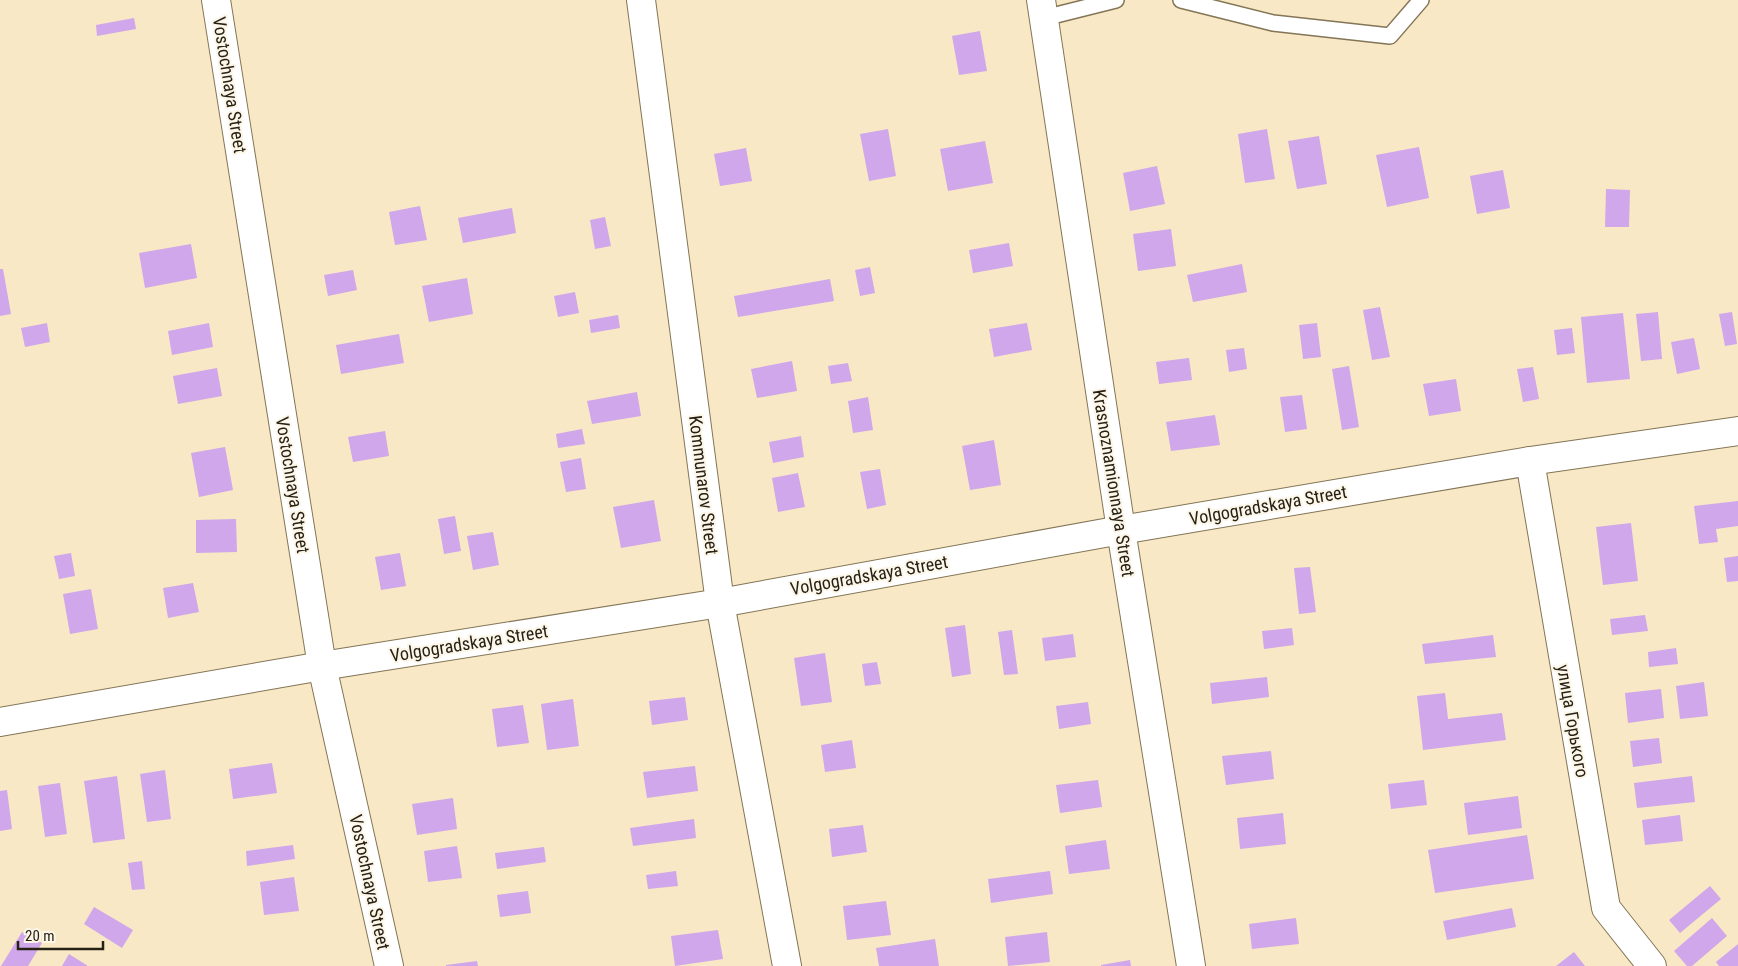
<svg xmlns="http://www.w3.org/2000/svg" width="1738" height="966" viewBox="0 0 1738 966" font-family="'Roboto Condensed',sans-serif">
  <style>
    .building { fill: #cfa7ea }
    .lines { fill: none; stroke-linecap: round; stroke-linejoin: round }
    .service-casing { stroke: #837556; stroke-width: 18 }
    .minor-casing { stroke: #837556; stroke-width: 30 }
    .secondary-casing { stroke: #837556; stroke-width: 30 }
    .service { stroke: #fff; stroke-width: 15 }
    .minor { stroke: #fff; stroke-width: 28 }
    .secondary { stroke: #fff; stroke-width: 28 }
    .labels { text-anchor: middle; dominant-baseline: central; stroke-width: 4; stroke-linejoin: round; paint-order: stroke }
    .street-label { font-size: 18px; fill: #272115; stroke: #fcf6e8 }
  </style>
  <rect width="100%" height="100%" fill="#f8e8c6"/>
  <path class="building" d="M134,18L136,29L97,36L96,25Z
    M980,31L987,71L959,75L952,36Z
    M888,129L896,176L869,181L860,134Z
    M1267,129L1275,179L1245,183L1238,134Z
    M1319,136L1327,184L1297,189L1288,141Z
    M985,141L993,183L948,191L940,149Z
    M1419,147L1429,198L1387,207L1376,155Z
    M746,148L752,181L720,186L714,154Z
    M1157,166L1165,204L1130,211L1123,173Z
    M1503,170L1510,208L1477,214L1470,176Z
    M1606,189L1630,190L1629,227H1605Z
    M420,206L427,240L395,245L389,212Z
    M512,208L516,233L463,243L458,218Z
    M605,217L611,246L595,249L590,220Z
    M1171,229L1176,266L1138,271L1133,234Z
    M1009,243L1013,266L973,273L969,250Z
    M191,244L197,278L145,288L139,253Z
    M1242,264L1247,292L1193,302L1187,275Z
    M870,267L875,293L860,296L855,270Z
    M0,269H3L11,314L0,316Z
    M353,270L357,290L328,296L324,275Z
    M467,278L473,314L429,322L422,286Z
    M830,279L834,301L738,317L734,296Z
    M575,292L579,313L558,317L554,296Z
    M1380,307L1390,357L1372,360L1363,310Z
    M1658,312L1662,359L1641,361L1636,314Z
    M1732,312L1737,344L1725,346L1719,314Z
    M1623,313L1630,379L1587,383L1581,317Z
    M618,315L620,328L591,333L589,320Z
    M47,323L50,342L25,347L21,328Z
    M209,323L213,347L172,355L168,331Z
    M1027,323L1032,350L994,357L989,329Z
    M1317,323L1321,357L1303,359L1299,325Z
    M1572,328L1575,353L1557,355L1554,330Z
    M399,334L404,363L341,374L336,345Z
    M1694,338L1700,369L1677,374L1671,342Z
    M1244,348L1247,369L1229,372L1226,350Z
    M1189,358L1192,380L1159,384L1156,362Z
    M792,361L797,391L757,398L751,369Z
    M848,363L852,381L831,384L828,366Z
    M1349,366L1359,427L1342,430L1332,369Z
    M1533,367L1539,399L1523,402L1517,369Z
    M217,368L222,396L178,404L173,376Z
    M1456,379L1461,411L1429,416L1423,384Z
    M637,392L641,416L592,424L587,401Z
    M1302,395L1307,429L1285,432L1280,397Z
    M868,397L873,430L853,433L848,401Z
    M1215,415L1220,445L1171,451L1166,422Z
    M582,429L585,444L558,448L556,434Z
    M385,431L389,456L353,462L348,437Z
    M801,436L804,457L773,463L769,442Z
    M994,440L1001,485L970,490L962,446Z
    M225,447L233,490L199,497L191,453Z
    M581,458L586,489L566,492L560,462Z
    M880,469L886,505L867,509L860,472Z
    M798,473L805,507L778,512L772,478Z
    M654,500L661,541L621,548L613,507Z
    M1738,501V526L1716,529L1718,542L1699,544L1694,506Z
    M455,516L461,551L444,554L438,519Z
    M236,519L237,552L196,553V520Z
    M1631,523L1638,581L1603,585L1596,527Z
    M493,532L499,565L473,570L467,536Z
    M71,553L75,576L59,579L54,556Z
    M400,553L406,586L381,590L375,557Z
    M1738,556V581L1727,582L1724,558Z
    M1310,567L1316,612L1299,614L1294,568Z
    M193,583L199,612L168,618L163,588Z
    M91,589L98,629L70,634L63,594Z
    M1645,615L1648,631L1612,635L1610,619Z
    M965,625L971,674L952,677L945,628Z
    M1292,628L1294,645L1264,649L1262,631Z
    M1012,630L1018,674L1004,675L998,632Z
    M1073,634L1076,657L1045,661L1042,638Z
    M1493,635L1496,657L1425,664L1422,644Z
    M1676,648L1678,664L1649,667L1648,652Z
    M825,653L832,702L801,706L794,658Z
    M877,662L881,684L865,686L862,664Z
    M1267,677L1269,697L1212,704L1210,683Z
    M1704,682L1708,716L1680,719L1676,686Z
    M1661,689L1664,718L1628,723L1625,693Z
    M1445,693L1448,719L1502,713L1506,740L1423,750L1417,696Z
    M685,697L688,720L652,725L649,701Z
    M573,699L579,746L547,750L541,704Z
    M1088,702L1091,724L1059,729L1056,706Z
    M523,705L529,743L497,747L492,709Z
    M1659,738L1662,763L1633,767L1630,741Z
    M852,740L856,768L825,772L821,745Z
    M1271,751L1274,779L1226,785L1222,756Z
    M272,763L277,793L233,799L229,769Z
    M695,766L698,791L647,798L643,772Z
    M165,770L171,819L147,822L140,774Z
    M117,776L125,839L93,843L84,781Z
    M1692,776L1695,802L1637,808L1634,783Z
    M1098,780L1102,807L1060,813L1056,785Z
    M1424,780L1427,805L1391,809L1388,784Z
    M60,783L67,834L45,837L38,786Z
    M7,790L12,829L0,831V791Z
    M1518,796L1522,828L1468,835L1464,803Z
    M453,798L457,829L417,835L412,804Z
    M1283,813L1286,844L1240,849L1237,818Z
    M1680,815L1683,841L1645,845L1642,820Z
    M694,819L696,838L633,846L630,828Z
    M863,825L867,852L832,857L829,829Z
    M1527,835L1534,879L1435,893L1428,850Z
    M1106,840L1110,869L1069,874L1065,846Z
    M293,845L295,859L247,866L246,851Z
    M457,846L462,878L428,882L424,851Z
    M544,847L546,862L497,869L495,853Z
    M142,861L145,889L132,890L128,863Z
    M676,871L678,886L648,889L646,875Z
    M1050,871L1053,894L991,903L988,879Z
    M294,877L299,911L264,915L260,882Z
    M1710,886L1721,899L1680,933L1669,920Z
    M528,891L531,913L500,917L497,895Z
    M886,901L891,935L847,940L843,906Z
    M94,907L133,930L122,948L84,924Z
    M1512,908L1516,927L1447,940L1443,921Z
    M1296,918L1299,944L1252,949L1249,924Z
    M1712,918L1727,936L1692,966H1687L1674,951Z
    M718,930L723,959L675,966L671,936Z
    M22,932L42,943L28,966H1Z
    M1047,932L1050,962L1008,966L1005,937Z
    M935,939L939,966H879L876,948Z
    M1738,944V966H1719L1716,962Z
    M1574,952L1585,966H1556Z
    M69,954L88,966H62Z
    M1130,960L1131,966H1101V965Z
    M477,961L478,966H446V965Z"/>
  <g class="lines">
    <g class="service-casing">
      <path id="service" d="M1181,0L1273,23L1390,36L1421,0
        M1044,18L1116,0"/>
    </g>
    <g class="minor-casing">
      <path id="minor" d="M216,0L322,666L389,966
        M641,0L720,603L787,966
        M1041,0L1121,530L1191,966
        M1530,461L1606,908L1652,966"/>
    </g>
    <g class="secondary-casing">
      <path id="secondary" d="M0,722L322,666L720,603L1121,530L1530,461L1738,431"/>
    </g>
    <use href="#service" class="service"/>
    <use href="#minor" class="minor"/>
    <use href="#secondary" class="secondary"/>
  </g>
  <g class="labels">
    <g class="street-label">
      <text transform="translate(230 85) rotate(81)">Vostochnaya Street</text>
      <text transform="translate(1114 483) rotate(81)">Krasnoznamionnaya Street</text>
      <text transform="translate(293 485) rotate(81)">Vostochnaya Street</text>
      <text transform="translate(704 485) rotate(83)">Kommunarov Street</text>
      <text transform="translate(1268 505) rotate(-10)">Volgogradskaya Street</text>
      <text transform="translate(869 575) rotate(-10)">Volgogradskaya Street</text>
      <text transform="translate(469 643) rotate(-9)">Volgogradskaya Street</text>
      <text transform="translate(1573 721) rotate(80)">улица Горького</text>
      <text transform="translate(370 882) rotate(78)">Vostochnaya Street</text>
    </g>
  </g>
  <path d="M18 941v8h85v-8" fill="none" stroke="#272115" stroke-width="2.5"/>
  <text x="25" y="941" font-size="15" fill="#272115" stroke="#fcf6e8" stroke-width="4" paint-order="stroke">20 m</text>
</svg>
